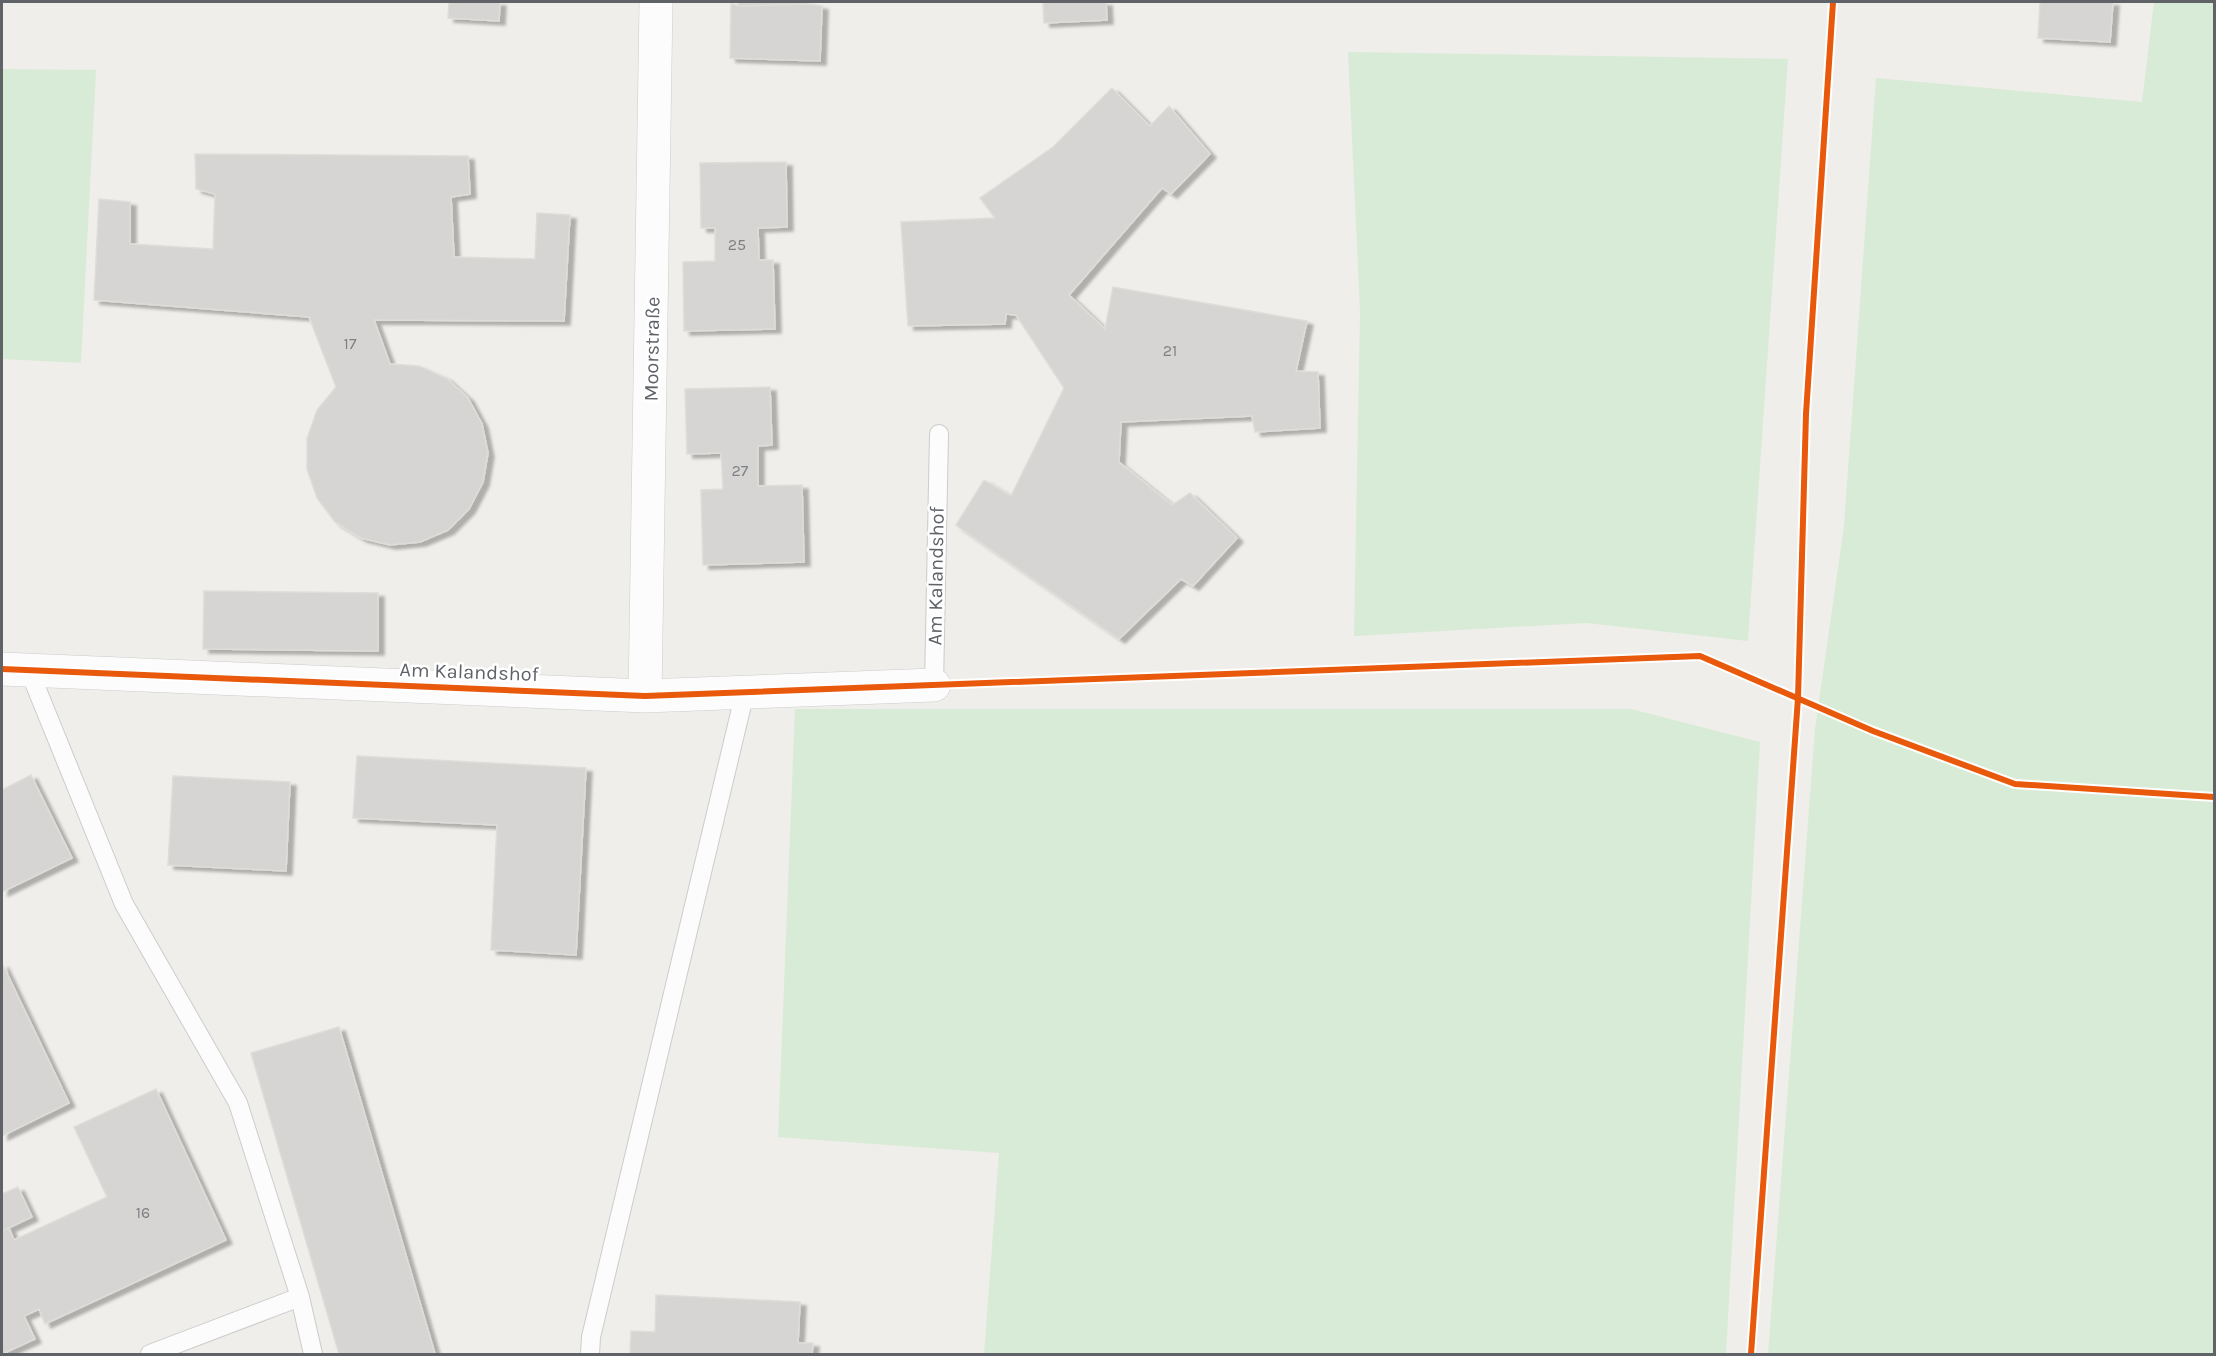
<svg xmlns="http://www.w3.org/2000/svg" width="2216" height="1356" viewBox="0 0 2216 1356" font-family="Karla,sans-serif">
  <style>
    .green { fill: #d8ebd6 }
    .building { fill: #d6d5d3; stroke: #deddd9; stroke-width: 1.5; filter: url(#shadow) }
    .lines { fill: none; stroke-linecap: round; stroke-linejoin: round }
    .service-casing { stroke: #cbcccc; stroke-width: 20 }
    .minor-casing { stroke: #cbcccc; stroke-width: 34 }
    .service { stroke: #fdfcfc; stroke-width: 18 }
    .minor { stroke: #fdfcfc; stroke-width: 33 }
    .cycleway-casing { stroke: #fff; stroke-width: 10 }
    .cycleway { stroke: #e8590c; stroke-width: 6 }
    .labels { text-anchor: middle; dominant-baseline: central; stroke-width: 5; stroke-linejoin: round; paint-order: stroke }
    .number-label { font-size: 16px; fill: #7e8184 }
    .street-label { font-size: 20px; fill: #5f6368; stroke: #fff }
  </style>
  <defs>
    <filter id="shadow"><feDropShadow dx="6" dy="4" stdDeviation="1.5" flood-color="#0004"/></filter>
  </defs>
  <rect width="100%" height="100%" fill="#efeeea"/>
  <path class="green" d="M2154,2H2214V1354H1768L1815,729L1844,526L1876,78L2142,102Z
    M1348,52L1788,59L1748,641L1586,623L1354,636L1360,311Z
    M2,69L96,70L81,363L2,359Z
    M795,709H1631L1760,742L1726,1354H984L999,1153L778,1137Z"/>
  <path class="building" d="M449,2H500L499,21L448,18Z
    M738,2H808V4L738,6Z
    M1043,2H1106L1107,20L1044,23Z
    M2040,2H2113L2110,42L2038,38Z
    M731,3L738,6L808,4L822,6L820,61L730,58Z
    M1112,88L1150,126L1169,106L1210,154L1171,194L1162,188L1069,295L1105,329L1113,287L1307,321L1296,371L1318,372L1320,428L1255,432L1252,416L1121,422L1119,462L1172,505L1190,493L1237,538L1193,586L1181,579L1119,639L956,525L984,480L1011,496L1064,388L1016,315L1006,314L1005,324L908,326L901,222L995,218L980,198L1053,147Z
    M195,154L468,156L470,194L451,197L454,257L535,259L537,213L570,215L564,321L374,320L390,364L419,366L446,378L468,398L482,424L488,453L483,482L469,509L448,530L420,542L390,545L361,538L335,522L317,498L307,469V439L317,410L336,387L309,317L94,300L99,199L130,202V244L213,249L215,194L196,189Z
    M786,162L787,227L758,228L759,260H773L775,329L684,331L683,262L715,261V228H701L700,163Z
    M770,387L772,445L758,446V486L802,485L804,562L703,565L701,490L723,489L721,453L687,454L685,389Z
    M204,591L378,593V651L203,649Z
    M357,756L586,768L576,955L491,950L497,825L353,818Z
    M31,775L72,858L2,892V790Z
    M173,776L290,782L286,871L168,865Z
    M2,963L69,1103L2,1136Z
    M339,1027L435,1354H339L251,1053Z
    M156,1089L226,1240L45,1324L39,1309L24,1316L35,1339L2,1354V1231L9,1228L14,1240L107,1197L74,1127Z
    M18,1187L32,1217L2,1231V1194Z
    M656,1295L800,1302L798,1343H813L812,1354H630L631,1331L655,1332Z"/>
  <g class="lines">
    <g class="service-casing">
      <path id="service" d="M29,670L124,904L238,1103L300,1297L313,1354
        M934,685L939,434
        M150,1354L300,1297
        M590,1354L591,1337L745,692"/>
    </g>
    <g class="minor-casing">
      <path id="minor" d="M2,669L645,696L934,685
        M645,696L656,2"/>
    </g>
    <use href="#service" class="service"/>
    <use href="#minor" class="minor"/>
    <g class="cycleway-casing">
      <path id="cycleway" d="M2,669L645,696L1700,656L1873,731L2015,784L2214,797
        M1751,1354L1798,698L1806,414L1833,2"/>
    </g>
    <use href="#cycleway" class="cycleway"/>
  </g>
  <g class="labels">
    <g class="number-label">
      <text x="737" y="244">25</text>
      <text x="350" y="343">17</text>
      <text x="1170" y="350">21</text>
      <text x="740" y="470">27</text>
      <text x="143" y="1212">16</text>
    </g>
    <g class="street-label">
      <text transform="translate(652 349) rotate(-89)">Moorstraße</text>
      <text transform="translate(936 576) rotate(-89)">Am Kalandshof</text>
      <text transform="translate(469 672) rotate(2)">Am Kalandshof</text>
    </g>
  </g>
  <rect width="2216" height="1356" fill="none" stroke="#5f6368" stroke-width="6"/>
</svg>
